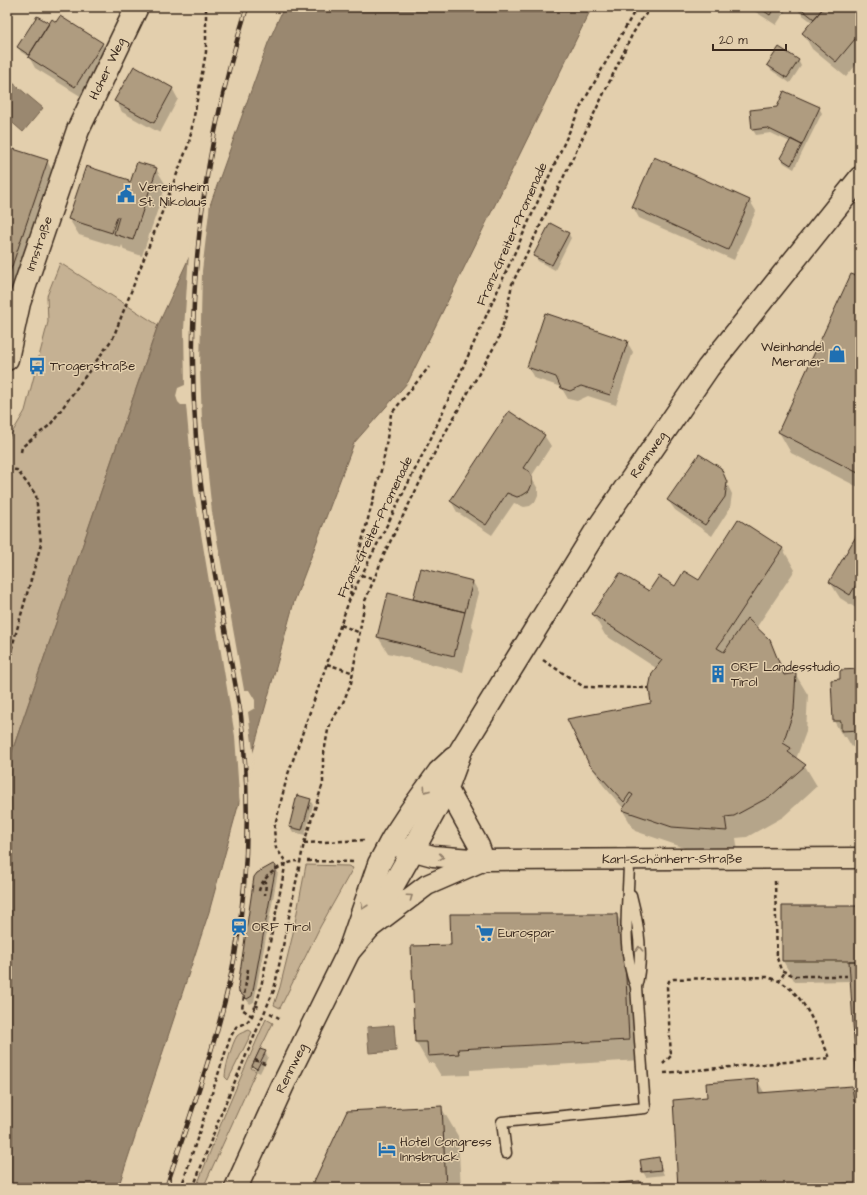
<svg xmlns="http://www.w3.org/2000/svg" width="867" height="1195" viewBox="0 0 867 1195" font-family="'Architects Daughter',sans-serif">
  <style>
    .green { fill: #c5b193; stroke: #806e58 }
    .water { fill: #9a886f; stroke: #74624f }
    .pier { fill: #e3cfad }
    .shadow { fill: #0003 }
    .building { fill: #af9c80; stroke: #3b2a1e }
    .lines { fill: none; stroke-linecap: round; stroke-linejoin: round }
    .lane-casing { stroke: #3b2a1e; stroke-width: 13 }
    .street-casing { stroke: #3b2a1e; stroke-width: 23 }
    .secondary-casing { stroke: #3b2a1e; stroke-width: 25 }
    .primary-casing { stroke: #3b2a1e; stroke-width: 25 }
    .path { stroke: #3b2a1e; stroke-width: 2.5; stroke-dasharray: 4 3; stroke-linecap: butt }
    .lane { stroke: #e3cfad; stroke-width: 10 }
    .street { stroke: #e3cfad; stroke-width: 20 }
    .secondary { stroke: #e3cfad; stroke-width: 22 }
    .primary { stroke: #e3cfad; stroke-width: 22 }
    .rail-casing { stroke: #3b2a1e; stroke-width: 4.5 }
    .rail { stroke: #e3cfad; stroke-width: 3; stroke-dasharray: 9; stroke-linecap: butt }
    .oneway { stroke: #8f7c66 }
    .labels { text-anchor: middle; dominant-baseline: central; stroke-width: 3; stroke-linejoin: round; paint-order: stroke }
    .street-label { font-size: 13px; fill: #3b2a1e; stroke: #e3cfad }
    .poi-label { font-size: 13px; fill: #3b2a1e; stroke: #e3cfad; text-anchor: start }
  </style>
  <rect width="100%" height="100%" fill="#e3cfad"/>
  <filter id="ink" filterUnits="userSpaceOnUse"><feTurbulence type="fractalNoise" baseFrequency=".025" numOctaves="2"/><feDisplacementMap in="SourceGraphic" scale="8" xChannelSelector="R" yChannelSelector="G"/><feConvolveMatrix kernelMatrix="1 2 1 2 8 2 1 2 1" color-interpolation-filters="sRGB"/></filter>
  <g filter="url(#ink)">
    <path class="green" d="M60,263L158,325L7,766V436L9,438L25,411L48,322L47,296Z
      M306,865L348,866L353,868L320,927L280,1008L274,1005L280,987L292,938Z
      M266,1019L273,1023L251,1068L256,1071L203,1188H196L224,1116Z
      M249,1030L252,1032L228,1080L225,1077C225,1069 232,1043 237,1036C240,1033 244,1032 249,1030Z"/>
    <path class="water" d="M284,7H592L408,382L354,443L294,602L209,912L118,1188H7V766L158,325L199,236L268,43Z
      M7,78L43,108L23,132L7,118Z
      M394,1025L396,1051L369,1053L367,1027Z"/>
    <path class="pier" d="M211,195L202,271L200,369L202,420L212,512L244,690H249L255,700V708L248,712L254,757L240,808L235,736L194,492L186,405H181L178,402L176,396L178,388L185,385L184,329L189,253Z"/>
    <path class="shadow" d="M748,7H788L776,25Z
      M797,7H860V60L846,77L812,49L803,33L812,22L800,13Z
      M48,24L102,43L108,54L82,97L35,68L29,57L21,52L18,47Z
      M798,60L801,66L790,83L771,70L768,65Z
      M172,88L178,99L160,133L122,112L116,101Z
      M819,108L822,113L794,169L784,163L781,158L790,142L771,133L756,135L753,130Z
      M7,148L47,161L53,172L12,295L7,294Z
      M156,169L166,185L142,256L124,250L122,245L121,248L79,235L69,219L128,181L129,183Z
      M750,201L756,211L734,260L639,218L633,207Z
      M568,233L571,238L555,270L538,261L535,256Z
      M860,278V488L791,453L779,432Z
      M545,314L627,342L633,352L616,405L588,396L577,401L568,399L561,387L534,378L528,367Z
      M544,435L551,446L531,477L538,489V495L535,502L530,506L524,507L514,503L492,535L457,512L451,501Z
      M720,469L732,494L730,508L712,536L675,510L668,500Z
      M738,521L783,549L795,570L756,628L769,641L787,676L796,675L808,695L806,732L796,759L805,766L817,786L783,817L747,837L736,838L738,851L685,848L635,831L623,811L624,809L603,785L590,764L652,704L656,668L605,635L593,614L649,592L699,582Z
      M860,535V609L859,610L840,598L830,582Z
      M473,582L479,593L471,624L474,629L463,672L388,653L378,637L415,601L414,599Z
      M860,670V746L852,747L846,737H843L834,721L832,681L841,680Z
      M310,800L313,805L305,835L293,832L290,827Z
      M275,867L278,872L254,1002L250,1004L240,992Z
      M860,907V1188H679L708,1098L757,1080L765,1094L852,1087L859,1100L851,981L795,982L783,961Z
      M617,915L629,936V945L636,957L641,1060L470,1070V1075L441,1076L433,1063H428L416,1042L412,947L452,946Z
      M265,1052L268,1057L260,1073L256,1071L253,1066Z
      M441,1107L458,1136L461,1188H312Z
      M658,1158L664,1175L646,1177L643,1172Z"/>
    <path class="building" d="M758,7H775L770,15Z
      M799,7H824L814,19Z
      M824,7H860V33L836,62L802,33Z
      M37,16L49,23L29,55L17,47Z
      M60,16L103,43L75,87L28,57L52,19L56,22Z
      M779,47L799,60L787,78L767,65Z
      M134,66L173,88L154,123L114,101Z
      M784,91L820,107L802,145L767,128L752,130L750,110L777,107Z
      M791,139L802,145L791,165L780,158Z
      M7,147L48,160L7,281Z
      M654,157L750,200L728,250L632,207Z
      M137,162L157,168L133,240L114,234L119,217H117L112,233L68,219L86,166L129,180L128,182L130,183Z
      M550,223L569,233L552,265L533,256Z
      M851,274L860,277V474L778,432Z
      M545,313L628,341L610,395L581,386L570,391L561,388L556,377L527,367Z
      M509,411L545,435L523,468L529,471L532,477V484L529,491L523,495L517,497L507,493L486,525L450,501Z
      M699,454L721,468L727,482L725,497L705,525L667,500Z
      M738,519L783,548L717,648L724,652L747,618L770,640L784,675L796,673L794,710L783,743L791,748L788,752L806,765L771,796L734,816L725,817L727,831L672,827L622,810L633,795L630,793L624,802L589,764L567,719L651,703L649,688L652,673L662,660L592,614L620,573L649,591L659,576L675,586L684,571L699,580Z
      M858,533L860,534V587L856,585L850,595L829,582Z
      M421,568L473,581L465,612L413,599Z
      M388,593L465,612L454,656L377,637Z
      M860,669V730L841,731V721H833L831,680L840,679V670Z
      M297,795L311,799L302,830L289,827Z
      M273,864L276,866L252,996L247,999L239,992L238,986L254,877L257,873Z
      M782,906H860V961H782Z
      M450,914H617L618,935H624L629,1040L458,1049L459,1054L428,1056L427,1042H415L411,946L451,945Z
      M849,961H860V1188H848V1183L773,1188H678L673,1100L707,1097L706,1083L758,1079L759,1093L852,1086L854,1101L858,1102Z
      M260,1049L266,1051L257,1069L252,1066Z
      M442,1106L446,1188H311L347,1111Z
      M659,1157L661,1170L642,1172L640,1160Z
      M640,1181L641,1188H619V1183Z
      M603,1183V1188H585V1185Z"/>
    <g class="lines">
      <g class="lane-casing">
        <path id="lane" d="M631,895C639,925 644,957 636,987
          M506,1153L502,1122L645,1108L636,987C620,946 629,902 629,859"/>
      </g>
      <g class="street-casing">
        <g id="street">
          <path d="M447,788L479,846L484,860"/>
          <path id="s1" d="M389,844L433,856L484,860L860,858"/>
          <path d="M370,928L427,885L480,862"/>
        </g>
      </g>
      <g class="secondary-casing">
        <g id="secondary">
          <path id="s2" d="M7,359L19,303L78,130L137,7"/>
        </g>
      </g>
      <g class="primary-casing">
        <g id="primary">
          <path id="s3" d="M349,951L368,929L413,850L447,788L461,750L596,531L708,368L860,178"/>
          <path id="s4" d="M236,1188L282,1087L349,951L379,864L393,838L410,812L439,772L454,758"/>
        </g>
      </g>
      <path class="path" d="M21,452L22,447L50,425L113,338L189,143L206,52V7
        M7,469L17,470L36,495L41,544L7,665
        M361,575L375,579
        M350,595L353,575L383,463L391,414L429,367
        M341,625L358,632
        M543,660L584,687L649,688
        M327,664L354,673
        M304,843L366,840
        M307,861L356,862
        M775,881L777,958L781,970L794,976H847
        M263,882H266L265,895
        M259,891C262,876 282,863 297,861
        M248,969L242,1009L252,1016
        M255,1005L261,1008
        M270,1013L281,1019
        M255,1060L267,1065
        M663,1064L671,1056L667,987L669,981L674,979L767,977L779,981L785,972
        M664,1073L830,1058C817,1031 806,995 779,981
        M181,1188L230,1038L236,1027L247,1022L252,1016L260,992L286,862L276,848L274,829L287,777L350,598L431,438L580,108L637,7
        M193,1188L221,1114L274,990L304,843L323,783V759L328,730L332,720L342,705L351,683L365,601L386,550L440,442L498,340L506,315L512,284L632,35L643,17L653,7"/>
      <use href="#lane" class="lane"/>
      <use href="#street" class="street"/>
      <use href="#secondary" class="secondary"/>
      <use href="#primary" class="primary"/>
      <g class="rail-casing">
        <path id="rail" d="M166,1188C191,1112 220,1035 235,955C249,876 250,796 241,716C225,624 204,532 196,438C185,292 203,147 247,7"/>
      </g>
      <use href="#rail" class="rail"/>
    </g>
    <defs><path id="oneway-chevron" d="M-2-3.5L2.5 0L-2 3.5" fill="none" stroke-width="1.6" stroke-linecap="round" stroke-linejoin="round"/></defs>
    <g class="oneway">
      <use href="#oneway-chevron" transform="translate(426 790) rotate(126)"/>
      <use href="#oneway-chevron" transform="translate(441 857) rotate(9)"/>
      <use href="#oneway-chevron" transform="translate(410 897) rotate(-35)"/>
      <use href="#oneway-chevron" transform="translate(364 906) rotate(109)"/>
      <use href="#oneway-chevron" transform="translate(639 949) rotate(-93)"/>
    </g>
  </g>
  <defs>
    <g id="civic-bare" transform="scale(1.38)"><path d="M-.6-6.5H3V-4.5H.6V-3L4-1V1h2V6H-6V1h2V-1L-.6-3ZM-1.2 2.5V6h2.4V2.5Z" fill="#1f6fb2" stroke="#e3cfad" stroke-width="2.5" paint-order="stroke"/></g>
    <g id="shop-bare" transform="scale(1.38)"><path d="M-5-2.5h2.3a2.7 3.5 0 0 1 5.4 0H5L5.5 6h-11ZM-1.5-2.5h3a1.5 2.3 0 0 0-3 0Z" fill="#1f6fb2" stroke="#e3cfad" stroke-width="2.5" paint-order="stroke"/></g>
    <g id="bus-bare" transform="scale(1.38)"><path d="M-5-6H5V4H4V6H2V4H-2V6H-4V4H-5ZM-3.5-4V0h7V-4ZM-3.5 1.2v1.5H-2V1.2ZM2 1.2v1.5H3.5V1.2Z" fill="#1f6fb2" stroke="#e3cfad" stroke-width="2.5" paint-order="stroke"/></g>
    <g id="building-bare" transform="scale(1.38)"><path d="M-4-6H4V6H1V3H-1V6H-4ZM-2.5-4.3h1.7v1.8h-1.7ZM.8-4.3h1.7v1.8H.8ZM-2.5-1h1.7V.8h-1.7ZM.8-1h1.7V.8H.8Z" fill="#1f6fb2" stroke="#e3cfad" stroke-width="2.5" paint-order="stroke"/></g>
    <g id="station-bare" transform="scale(1.38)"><path d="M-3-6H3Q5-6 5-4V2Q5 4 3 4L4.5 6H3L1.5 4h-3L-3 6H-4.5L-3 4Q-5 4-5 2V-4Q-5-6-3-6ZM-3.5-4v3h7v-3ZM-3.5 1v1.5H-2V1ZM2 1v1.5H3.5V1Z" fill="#1f6fb2" stroke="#e3cfad" stroke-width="2.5" paint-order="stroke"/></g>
    <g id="supermarket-bare" transform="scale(1.38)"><path d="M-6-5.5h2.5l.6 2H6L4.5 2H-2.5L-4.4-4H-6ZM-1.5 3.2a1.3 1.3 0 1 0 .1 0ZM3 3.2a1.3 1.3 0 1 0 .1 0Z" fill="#1f6fb2" stroke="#e3cfad" stroke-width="2.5" paint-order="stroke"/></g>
    <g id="hotel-bare" transform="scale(1.38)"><path d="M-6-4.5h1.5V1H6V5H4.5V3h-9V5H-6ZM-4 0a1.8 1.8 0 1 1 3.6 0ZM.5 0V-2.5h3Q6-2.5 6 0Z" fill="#1f6fb2" stroke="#e3cfad" stroke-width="2.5" paint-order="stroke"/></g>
  </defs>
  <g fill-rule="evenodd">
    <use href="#civic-bare" x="126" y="194"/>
    <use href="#shop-bare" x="837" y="354"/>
    <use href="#bus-bare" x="37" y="366"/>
    <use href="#building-bare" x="718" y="674"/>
    <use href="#station-bare" x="239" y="927"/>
    <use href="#supermarket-bare" x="485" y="933"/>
    <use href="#hotel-bare" x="387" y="1149"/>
  </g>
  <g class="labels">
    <g class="street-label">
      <text stroke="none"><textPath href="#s2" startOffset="308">Hoher Weg</textPath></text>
      <text transform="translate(512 234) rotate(-66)">Franz-Greiter-Promenade</text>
      <text stroke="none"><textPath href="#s2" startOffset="120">Innstraße</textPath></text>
      <text stroke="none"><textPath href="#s3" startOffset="581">Rennweg</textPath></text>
      <text transform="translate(375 527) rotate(-64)">Franz-Greiter-Promenade</text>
      <text stroke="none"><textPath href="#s1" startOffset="285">Karl-Schönherr-Straße</textPath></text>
      <text stroke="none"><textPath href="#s4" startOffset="132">Rennweg</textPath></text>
    </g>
    <g class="poi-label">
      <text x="139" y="187">Vereinsheim<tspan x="139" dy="15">St. Nikolaus</tspan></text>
      <text x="824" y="347" text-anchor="end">Weinhandel<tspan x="824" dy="15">Meraner</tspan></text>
      <text x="50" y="366">Trogerstraße</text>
      <text x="731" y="667">ORF Landesstudio<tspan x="731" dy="15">Tirol</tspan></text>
      <text x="252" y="927">ORF Tirol</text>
      <text x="498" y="933">Eurospar</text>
      <text x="400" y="1142">Hotel Congress<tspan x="400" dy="15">Innsbruck</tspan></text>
    </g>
  </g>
  <rect width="867" height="1195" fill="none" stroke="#e3cfad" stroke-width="24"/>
  <rect x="12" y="12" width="843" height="1171" fill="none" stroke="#3b2a1e" stroke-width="1.5" filter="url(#ink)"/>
  <path d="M713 44v6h73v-6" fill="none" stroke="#3b2a1e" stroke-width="2"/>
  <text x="719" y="44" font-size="12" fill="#3b2a1e" stroke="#e3cfad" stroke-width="3" paint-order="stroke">20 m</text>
</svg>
